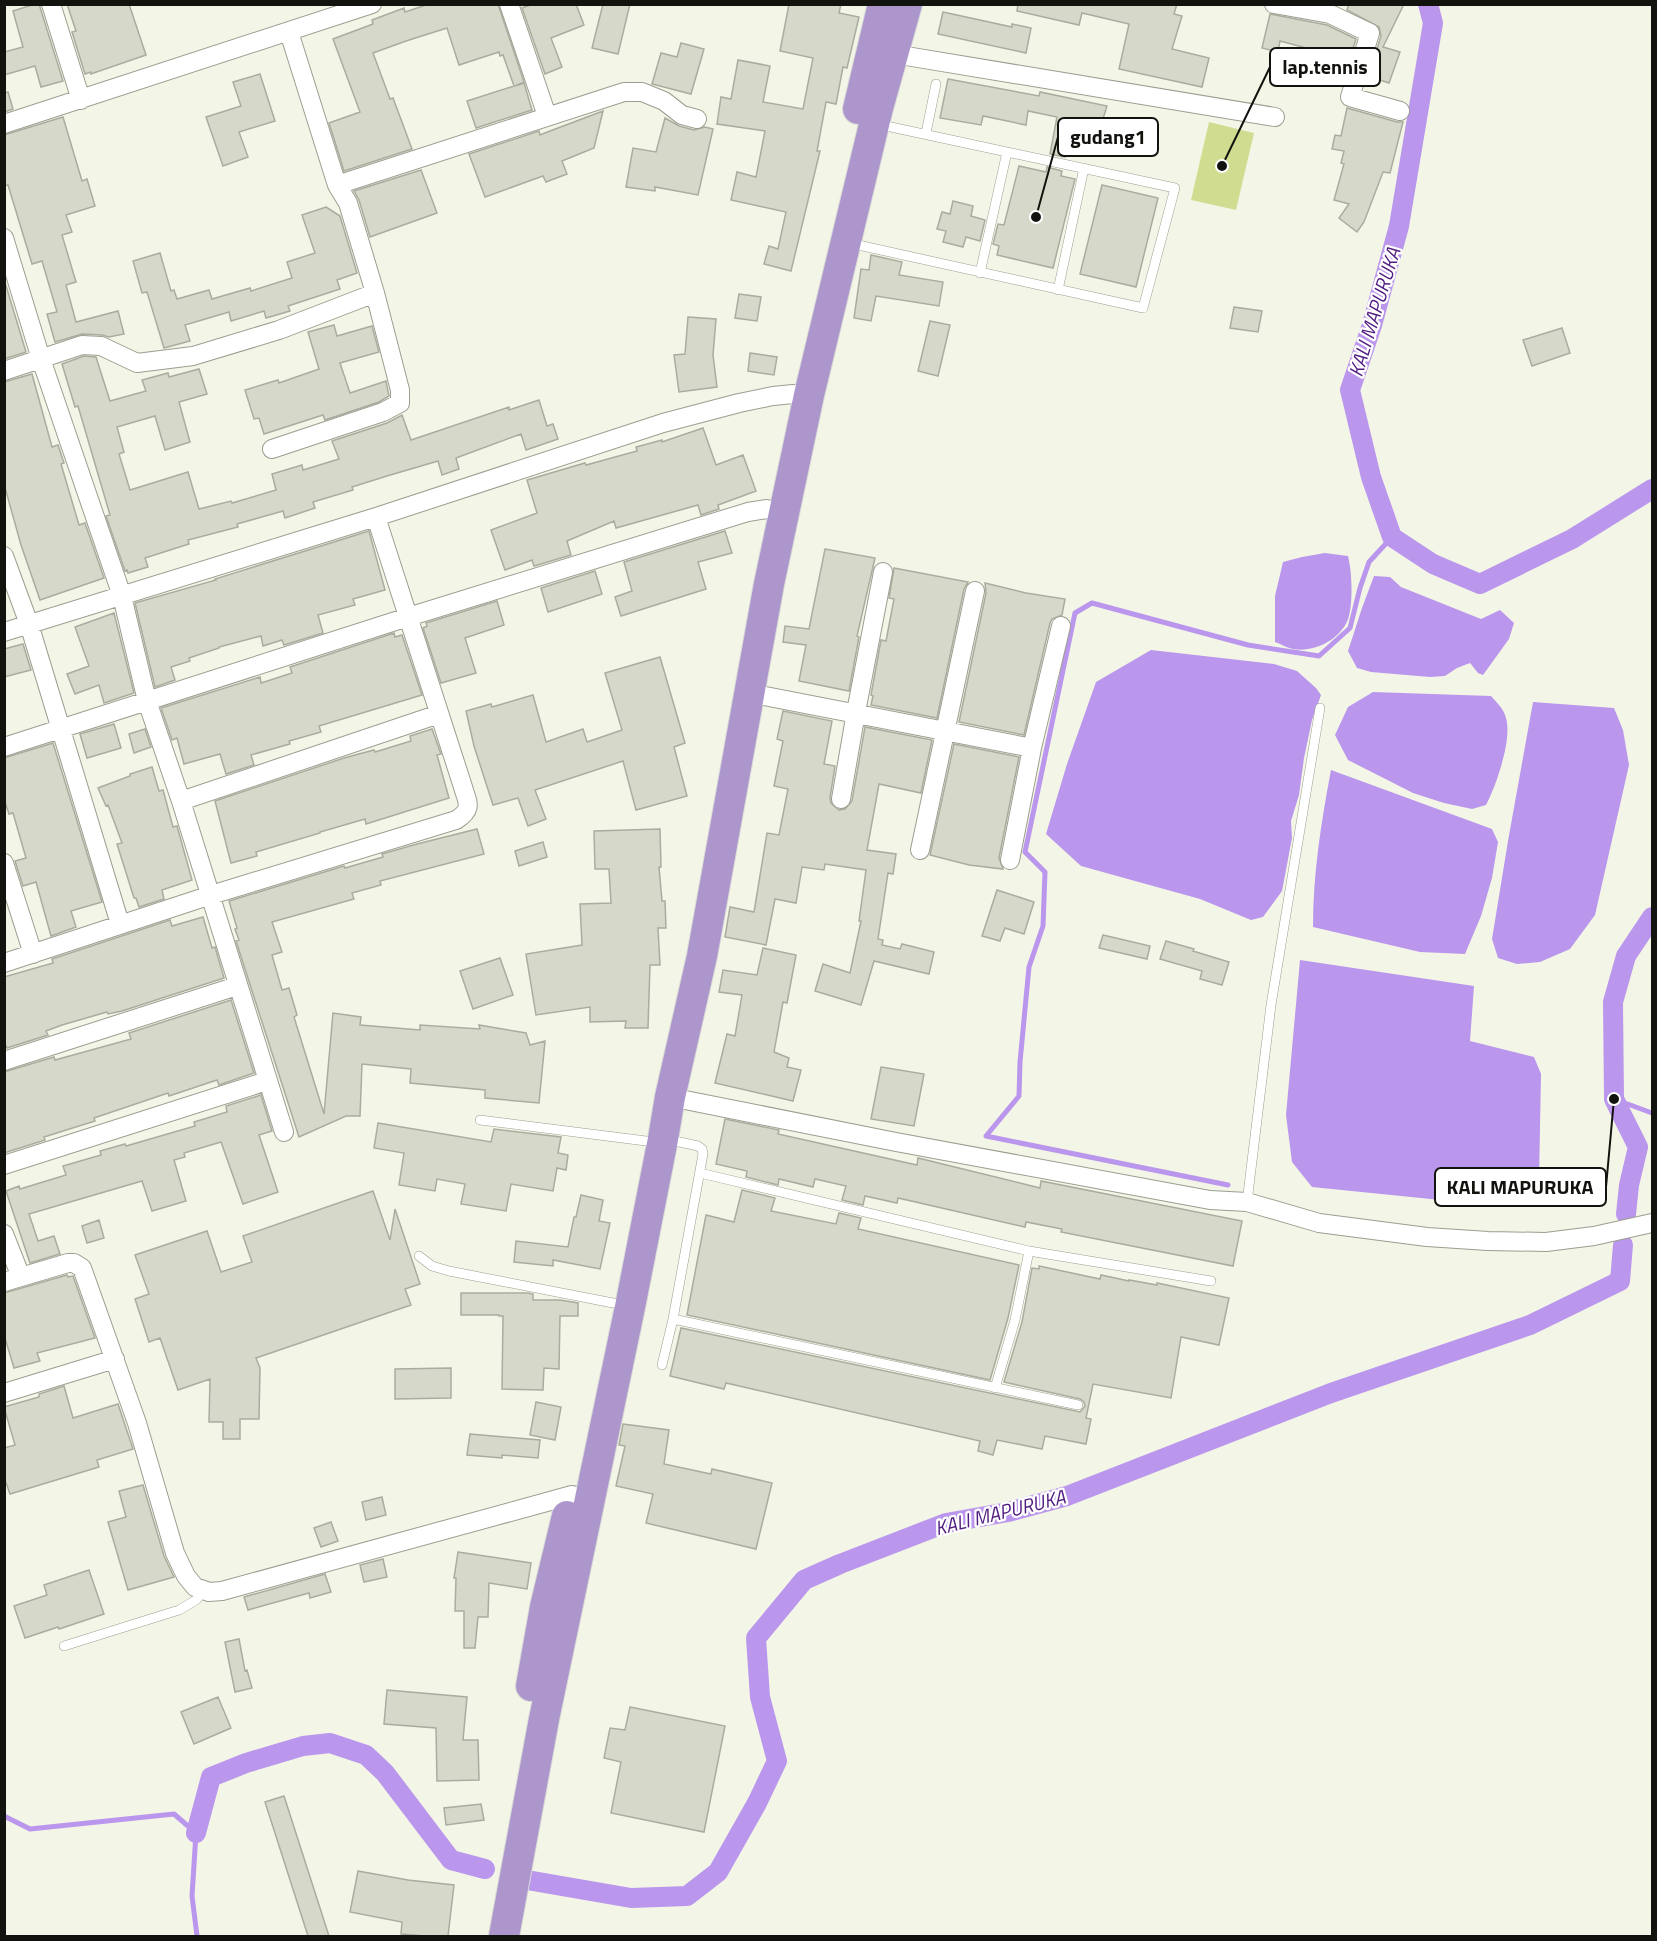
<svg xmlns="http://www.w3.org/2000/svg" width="1657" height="1941" viewBox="0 0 1657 1941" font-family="'Titillium Web',sans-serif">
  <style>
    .green { fill: #d0dd90 }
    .water { fill: #ba96ec }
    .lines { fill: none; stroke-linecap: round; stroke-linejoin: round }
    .stream { stroke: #ba96ec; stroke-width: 5 }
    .canal { stroke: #ba96ec; stroke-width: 20 }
    .building { fill: #d6d9ca; stroke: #a9ac9e; stroke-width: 1.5 }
    .service-casing { stroke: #9b9e90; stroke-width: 10 }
    .minor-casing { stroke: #9b9e90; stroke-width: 20 }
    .trunk-casing { stroke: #d9d9d8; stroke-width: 32 }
    .service { stroke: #fff; stroke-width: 9 }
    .minor { stroke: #fff; stroke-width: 18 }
    .trunk { stroke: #ac96cc; stroke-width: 30 }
    .labels { text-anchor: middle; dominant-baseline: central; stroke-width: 4.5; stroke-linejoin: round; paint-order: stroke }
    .water-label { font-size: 20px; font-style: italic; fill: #511d81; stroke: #fff }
    .leader { fill: none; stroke: #12130e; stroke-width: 2 }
    .callout-dot { fill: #12130e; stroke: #fff; stroke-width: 2 }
    .callout { fill: #fff; stroke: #12130e; stroke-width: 2 }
    .callout-label { font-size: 20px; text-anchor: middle; font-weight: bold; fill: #12130e }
  </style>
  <rect width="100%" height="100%" fill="#f3f6e7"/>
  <path class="green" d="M1209,122L1254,133L1236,210L1191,200Z"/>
  <path class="water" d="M1325,553L1348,556C1352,572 1353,600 1349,616C1343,639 1314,653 1293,649C1287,648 1281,644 1275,642V596L1283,562L1302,557Z
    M1374,576L1390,577L1401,587L1481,619L1500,610L1514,623L1509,639L1483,675L1478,673L1470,663L1457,668L1445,676L1430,677L1371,672L1357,668L1348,651L1362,608Z
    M1151,650L1274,664L1297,671L1316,688L1321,695L1312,720L1304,758L1299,795L1291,821L1292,838L1282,891L1263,917L1251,920L1200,899L1081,866L1046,834L1067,764L1096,682Z
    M1373,692L1491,696C1496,702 1503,708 1505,715C1514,736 1496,786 1486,805L1472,809L1444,803L1413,793L1348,760L1335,735L1348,707Z
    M1533,702L1614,708L1623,730L1629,765L1595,915L1570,949L1540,962L1517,964L1498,958L1492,939L1508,841Z
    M1331,770L1492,829L1498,842L1492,878L1481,916L1465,954L1420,952L1313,927C1313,874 1321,823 1331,770Z
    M1300,960L1474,986L1470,1041L1534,1057L1541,1074L1539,1180L1513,1196L1490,1205L1312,1187L1292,1162L1286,1115Z"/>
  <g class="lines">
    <path class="stream" d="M1614,1099L1652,1113
      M1228,1185L986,1136L1019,1096L1020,1062L1029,967L1043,926L1045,872L1025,852L1075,613L1092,603L1248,645L1319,656L1350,628L1360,588L1369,562L1392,537
      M4,1816L30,1829L174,1814L196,1833L192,1896L197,1936"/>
    <path class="canal" d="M1428,4L1433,23L1399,226L1372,325L1350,390L1371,477L1392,537L1433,564L1480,584L1572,539L1652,489
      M1626,1214L1629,1185L1638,1147L1614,1099L1613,1002L1626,956L1652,917
      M196,1833L211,1777L246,1763L303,1746L330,1743L366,1755L385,1773L451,1860L485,1869
      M527,1880L631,1898L687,1896L718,1872L757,1803L777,1761L760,1697L756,1638L804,1580L840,1564L946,1523L1008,1512L1067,1496L1331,1393L1530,1325L1620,1281L1623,1245"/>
  </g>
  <path class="building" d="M35,4H39L63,81L41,87L35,66L4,75V52L23,47L13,11Z
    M67,4H129L146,55L91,74V72L85,74L72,32L76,31Z
    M429,4H498L524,82L515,86L524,83L532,110L476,128L467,101L514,86L503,55L500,56L499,52L459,65L447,28L406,41L373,53L390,99L393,98L412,149L344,171L329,123L360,112L333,39L373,24L372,20L404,8L405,12Z
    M533,4H576L584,25L551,38L562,67L545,74L522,8Z
    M603,4H630L618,54L592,48Z
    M789,4H841L839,13L859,17L847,68L843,67L836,104L826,102L817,151H820L791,271L764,264L769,246L778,249L786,212L731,200L737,172L756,177L765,131L717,124L721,97L731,99L738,60L770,66L763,102L803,109L813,58L780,51Z
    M1018,4H1177L1174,14L1182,16L1172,49L1209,58L1202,87L1119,69L1129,24L1082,13L1079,25L1017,11Z
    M1349,4H1404L1383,47L1400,52L1389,83L1371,77L1376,63L1373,62L1381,36L1379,27L1347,10Z
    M943,12L1012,27V24L1031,28L1026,53L938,34Z
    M1270,14L1327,25L1356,39L1352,52L1350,51L1340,70L1324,61L1320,71L1303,65L1310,49L1280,41L1278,52L1262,48Z
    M681,43L704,49L691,94L652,84L661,53L677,57Z
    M260,74L275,121L239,132L248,157L223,166L206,117L241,106L233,82Z
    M948,79L1039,96L1040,92L1107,106L1100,128L1072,121L1065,157L1050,154L1057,117L1028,111L1026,125L983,116L981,125L940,118Z
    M8,92L13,109L4,112V93Z
    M1347,108L1397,122H1403L1390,173L1383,172L1364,222L1357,232L1339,218L1349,204L1334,200L1344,164L1341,163L1344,151L1332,149L1335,135L1341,136Z
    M603,111L594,148L562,161L567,174L546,182L543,176L485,197L469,154L539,131L540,135L550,131Z
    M63,117L82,181L87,179L95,206L66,215L72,232L62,235L76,282L66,285L76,322L118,311L124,334L109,337L102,335L82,334L55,342L47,314L57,312L42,261L32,264L8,185L4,186V135Z
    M665,118L679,126L694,130L705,127L713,129L698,195L655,187V191L626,187L633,148L656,152Z
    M1019,166L1046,172L1047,167L1062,171L1061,176L1075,179L1053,268L997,255L999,246L993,244L998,224L1004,225Z
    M421,170L437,213L370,237L359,200L354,191Z
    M1102,185L1158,198L1136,287L1080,274Z
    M953,201L973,206L971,216L985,220L980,241L966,237L963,247L943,242L946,231L937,229L942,212L950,214Z
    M326,207L340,216L357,273L337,280L340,289L288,306L290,311L266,318L264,311L231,321L229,312L185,325L190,341L164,348L147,292L142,293L133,261L160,253L171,291L174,290L177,299L209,290L212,299L250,288L251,291L292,278L287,262L315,253L302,215Z
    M871,255L902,262L899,275L943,282L939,306L876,296L871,321L854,318L861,269L869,270Z
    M4,279L26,352L4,359Z
    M739,294L761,297L757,321L735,318Z
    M1234,307L1262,311L1258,332L1230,328Z
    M688,317L716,319L713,355L717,387L679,392L674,355L685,354Z
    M930,321L950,325L938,376L918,371Z
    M334,325L337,336L372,326L379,352L340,363L350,393L386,381L389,396L379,402L325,420L323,415L264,434L259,418L254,419L245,390L278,380L279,383L319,369L308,332Z
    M1562,328L1570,353L1532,366L1523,340Z
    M750,353L777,357L774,375L748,371Z
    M84,356L96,357L110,401L146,391L142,380L168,373L169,377L199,369L207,394L179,402L190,442L165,450L155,416L117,427L124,452L119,454L130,490L188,472L199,509L231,501L232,503L276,490L272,474L302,465L303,470L339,459L332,441L387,423L402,415L411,440L509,407V410L539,400L547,426L553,424L558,439L526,450L521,434L456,458L459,469L442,475L438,461L387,476L352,487L353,490L313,502L315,508L285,518L283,511L237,524L238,527L188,540L189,544L145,558L148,567L128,573L127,570L125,571L106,516L110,515L78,406L75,407L62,364Z
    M32,374L52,447L58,445L64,463L61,464L79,525L85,523L104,578L40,600L21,545L4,484V382Z
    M703,428L716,465L743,455L756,491L718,505L719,509L701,515L698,505L616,528L614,521L567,541L571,555L534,566L532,560L505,570L491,530L537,513L527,480L585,463L586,465L637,451L636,447L662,440V442Z
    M369,531L385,590L353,599L355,605L318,615L323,633L284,645L282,640L263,646L261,636L219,647V648L189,658L190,661L171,667L175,680L155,687L135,603L216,580L215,579Z
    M725,531L732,553L698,562L706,589L621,616L615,597L632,591L624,562Z
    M825,549L875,558L857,636L859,637L849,691L799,681L806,645L783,642L785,626L809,629Z
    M894,568L968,582L964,589L937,718L871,705L873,696L871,695L881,640L886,641L894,599L889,598Z
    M595,571L602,594L548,612L541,588Z
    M985,583L1026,593L1065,599L1062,615L1052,619L1050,623L1024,735L959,722L986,593Z
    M497,601L504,625L465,638L476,673L441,683L423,628L427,626L426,623Z
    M114,613L134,693L104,703L99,685L75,694L67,674L89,666L75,627Z
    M394,633L395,637L402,635L422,695L319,726L321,732L289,741L290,744L251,755L254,765L226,774L220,754L184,764L177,738L172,740L161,708L260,677L261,683L292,673L290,667Z
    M23,644L31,670L4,677V649Z
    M660,657L685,743L674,747L687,796L636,810L623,761L535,790L546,819L528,826L518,798L493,805L474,746L466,711L491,704L492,707L533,695L546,742L583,729L587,742L622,730L605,673Z
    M783,711L832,721L824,764L835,766L830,798L831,803L839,810L845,809L852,801L865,727L932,740L921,793L879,784L867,850L896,854L893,874L888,873L878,939L883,940L882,945L900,949L902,944L934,952L929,974L874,961L861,1005L815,991L823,964L850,973L861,921H859L866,870L825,864L824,870L802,867L796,903L775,899L766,945L725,937L730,907L754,912L767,833L779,835L788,789L774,786L783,741L777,739Z
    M114,724L121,748L87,758L80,734Z
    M145,729L151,747L134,753L129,734Z
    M432,729L441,754L437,755L449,798L366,824L365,819L320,832V833L256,852L257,856L231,863L215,801L344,758L374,750L375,752L411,741L410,736Z
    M53,743L102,902L71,911L76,927L51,936L36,882L23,886L15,861L26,858L13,813L9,814L4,799V758Z
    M954,744L1019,757L999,858L1003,869L969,865L930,855Z
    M152,767L159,791L163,790L173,827L177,826L192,880L162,890L164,899L139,907L136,898H134L117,844L122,843L108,805L106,806L98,788L130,776V774Z
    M477,829L484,854L380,881L381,885L352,893L354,899L272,922L282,952L272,955L282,990L289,988L297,1015L294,1017L324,1114L333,1013L361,1017L360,1025L420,1030V1025L480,1029L479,1025L526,1033L530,1045L545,1041L539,1103L485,1098V1090L410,1083L411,1069L362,1064L360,1116H346L299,1137L236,941L239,940L235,929L237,928L229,901L344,866L345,868L383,857L382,854L417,844Z
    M660,829L661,867H659L662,901H665L666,928H658L660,965H650L648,1028H625L626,1021L590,1022V1007L536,1015L526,954L582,945L580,904L611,903L609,869H595L594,831Z
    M543,842L547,857L519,866L515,851Z
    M997,890L1034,902L1024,934L1005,928L1000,941L982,936Z
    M203,917L212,948L215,947L224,978L122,1011L108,1014L107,1012L62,1025L46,1031L48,1035L7,1048L4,1041V977L53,963L52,959L170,920L172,926Z
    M1103,935L1150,946L1147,959L1099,948Z
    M1166,941L1194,949L1193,951L1229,962L1222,985L1200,979L1202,971L1160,959Z
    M763,948L796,955L787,1003L783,1002L774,1052L789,1058L787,1067L801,1070L793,1101L715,1083L727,1034L735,1036L742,995L719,992L723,970L757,975Z
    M500,958L513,995L473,1009L460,971Z
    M231,1000L254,1073L219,1085L217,1080L169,1096L168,1093L94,1118L95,1121L44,1137L45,1140L4,1153V1072L54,1057L55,1060L131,1039L129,1033Z
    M881,1067L924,1074L914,1126L871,1119Z
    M261,1095L272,1131L259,1135L278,1192L243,1204L221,1142L184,1153L185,1157L174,1160L186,1201L152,1211L142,1181L29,1214L38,1241L54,1236L60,1254L30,1263L6,1191L19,1186L20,1189L66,1175L63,1166L101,1155L100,1151L125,1144L126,1146L195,1126L194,1122L227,1112L226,1106Z
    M725,1119L779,1130L778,1134L917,1165L918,1158L1040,1188L1041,1181L1242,1221L1233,1266L1061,1232L1062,1229L1026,1222L1025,1227L898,1198L897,1203L865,1196L863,1205L842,1200L846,1186L815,1179L813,1187L779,1179L778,1185L746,1177L747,1171L716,1164Z
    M378,1123L491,1142L494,1129L561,1137L558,1153L568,1155L566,1170L557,1168L553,1191L511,1184L506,1211L461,1204L465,1184L437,1179L435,1191L399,1185L404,1153L374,1148Z
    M742,1190L775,1198L771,1211L836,1224L839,1213L861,1218L858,1229L1019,1265L1008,1318L990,1380L687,1315L706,1215L734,1222Z
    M373,1191L390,1240L395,1209L420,1284L405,1289L411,1305L256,1358L260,1368L259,1419H240V1439H223V1422H209L210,1379L178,1390L160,1338L149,1342L135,1299L149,1294L135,1255L207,1231L221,1272L252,1262L243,1236Z
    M581,1195L603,1200L599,1221L610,1223L600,1269L553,1260V1266L514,1262L516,1241L568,1247L574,1217H576Z
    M99,1220L104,1238L87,1243L82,1226Z
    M1039,1266L1100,1279L1101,1275L1129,1281V1280L1157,1285V1283L1229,1298L1219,1345L1181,1337L1171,1398L1093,1384L1086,1418L1091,1419L1086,1444L1045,1436L1042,1449L997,1440L993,1455L978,1451L980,1441L726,1383L724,1389L670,1376L681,1328L1080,1412L1085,1406L1084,1402L1080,1399L1004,1382L1022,1322L1032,1268L1039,1269Z
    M67,1275L68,1277L73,1276L95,1338L37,1353L40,1361L14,1368L4,1335V1293Z
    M461,1293H528L533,1294V1300H560L578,1303V1316H560L559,1369L544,1368L543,1390L502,1389L503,1316H499V1315H461Z
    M451,1368V1398L395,1399V1369Z
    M64,1386L73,1418L118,1404L133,1449L97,1460L99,1467L10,1494L4,1477V1448L15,1445L4,1407L39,1397V1394Z
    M536,1402L561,1407L555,1440L530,1435Z
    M623,1424L669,1430L664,1464L711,1474L712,1469L772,1483L756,1549L646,1523L653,1494L616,1486L625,1446L619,1445Z
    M470,1434L540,1440L538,1458L502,1455V1458L467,1455Z
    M143,1485L164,1556L174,1577L128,1590L108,1522L126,1517L119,1491Z
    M382,1497L386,1515L366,1520L362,1502Z
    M331,1522L338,1541L321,1547L314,1528Z
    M458,1552L531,1563L527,1589L489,1583L488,1617H478L475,1648H464V1611H455L456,1578H454Z
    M383,1559L387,1577L364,1582L360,1565Z
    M89,1570L104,1614L59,1629L58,1627L25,1638L14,1606L47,1595L44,1585Z
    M325,1574L331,1592L310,1598L309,1593L248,1610L244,1597Z
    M239,1639L245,1671L247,1670L252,1688L235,1692L225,1642Z
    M387,1690L467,1697L463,1740H478L479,1780L437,1781L436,1728L384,1724Z
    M218,1697L231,1728L194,1744L181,1712Z
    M630,1707L725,1726L704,1832L611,1813L621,1762L604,1758L610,1728L625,1730Z
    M284,1796L329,1936H308L265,1802Z
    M481,1804L484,1820L446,1825L444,1808Z
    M358,1871L408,1880L454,1885L448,1936H425L401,1934L402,1922L350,1912Z"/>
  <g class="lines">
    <g class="service-casing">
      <path id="service" d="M926,133L936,84
        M849,243L1143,308L1175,188L877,124
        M980,273L1007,152
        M1058,290L1084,168
        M480,1120L646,1141
        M700,1173L1029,1251L1211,1281
        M1247,1202L1271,1005L1320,708
        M419,1256L432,1266L449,1271L613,1303
        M673,1319L1078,1405
        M662,1365L673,1319L703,1154L702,1149L698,1146L666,1139
        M995,1388L1015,1320L1029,1251
        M64,1646L179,1610L196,1600L204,1591"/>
    </g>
    <g class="minor-casing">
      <path id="minor" d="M51,4L81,100
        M509,4L547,116
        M1274,4L1330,14L1370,33L1350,97L1400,111
        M289,32L337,185
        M894,54L1275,117
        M4,124L372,4
        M4,238L41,359L122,596L147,701L181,801L284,1132
        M375,293L348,203L337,185L624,92H642L664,101L682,115L697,119
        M4,371L82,345L101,346L137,363L193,356L279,330L375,293L400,390V403L383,412L272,449
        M4,556L29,624L120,924
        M4,632L376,517L663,423L739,403L773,396L793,394
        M749,693L1032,748
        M4,747L408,617L748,512L767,509
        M841,799L856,712L883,572
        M181,801L439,714
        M920,850L975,591
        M1010,860L1032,748L1061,626
        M4,863L33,954
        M4,963L211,895L456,820C473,809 468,804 463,787L376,517
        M4,1061L237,986
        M670,1097L896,1142L1210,1200L1247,1202L1319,1223L1427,1237L1488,1241L1546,1242L1594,1236L1652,1223
        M4,1165L267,1081
        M4,1234L21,1277
        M4,1282L68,1263H74L82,1268L137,1423L175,1553L186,1576L195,1587L209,1592L222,1591L572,1495
        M4,1393L115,1359"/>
    </g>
    <g class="trunk-casing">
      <path id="trunk" d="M858,109L883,4
        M531,1686L545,1607L567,1516
        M504,1936L544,1719L630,1307L663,1139L670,1097L702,956L769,584L809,395L878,108L907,4"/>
    </g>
    <use href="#service" class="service"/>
    <use href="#minor" class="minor"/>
    <use href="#trunk" class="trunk"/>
  </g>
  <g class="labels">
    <g class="water-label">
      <text transform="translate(1374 312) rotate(-73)">KALI MAPURUKA</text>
      <text transform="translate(1000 1512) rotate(-14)">KALI MAPURUKA</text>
    </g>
  </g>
  <path class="leader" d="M1222 166L1270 67M1036 217L1058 137M1614 1099L1606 1187"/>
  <g class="callout-dot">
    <circle cx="1222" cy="166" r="6"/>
    <circle cx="1036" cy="217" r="6"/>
    <circle cx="1614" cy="1099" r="6"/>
  </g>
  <g class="callout">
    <rect x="1270" y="48" width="110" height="38" rx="6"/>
    <rect x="1058" y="118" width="100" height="38" rx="6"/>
    <rect x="1435" y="1168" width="171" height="38" rx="6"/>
  </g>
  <g class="callout-label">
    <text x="1325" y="74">lap.tennis</text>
    <text x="1108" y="144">gudang1</text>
    <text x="1520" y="1194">KALI MAPURUKA</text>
  </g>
  <rect width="1657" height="1941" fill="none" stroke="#12130e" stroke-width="12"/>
</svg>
